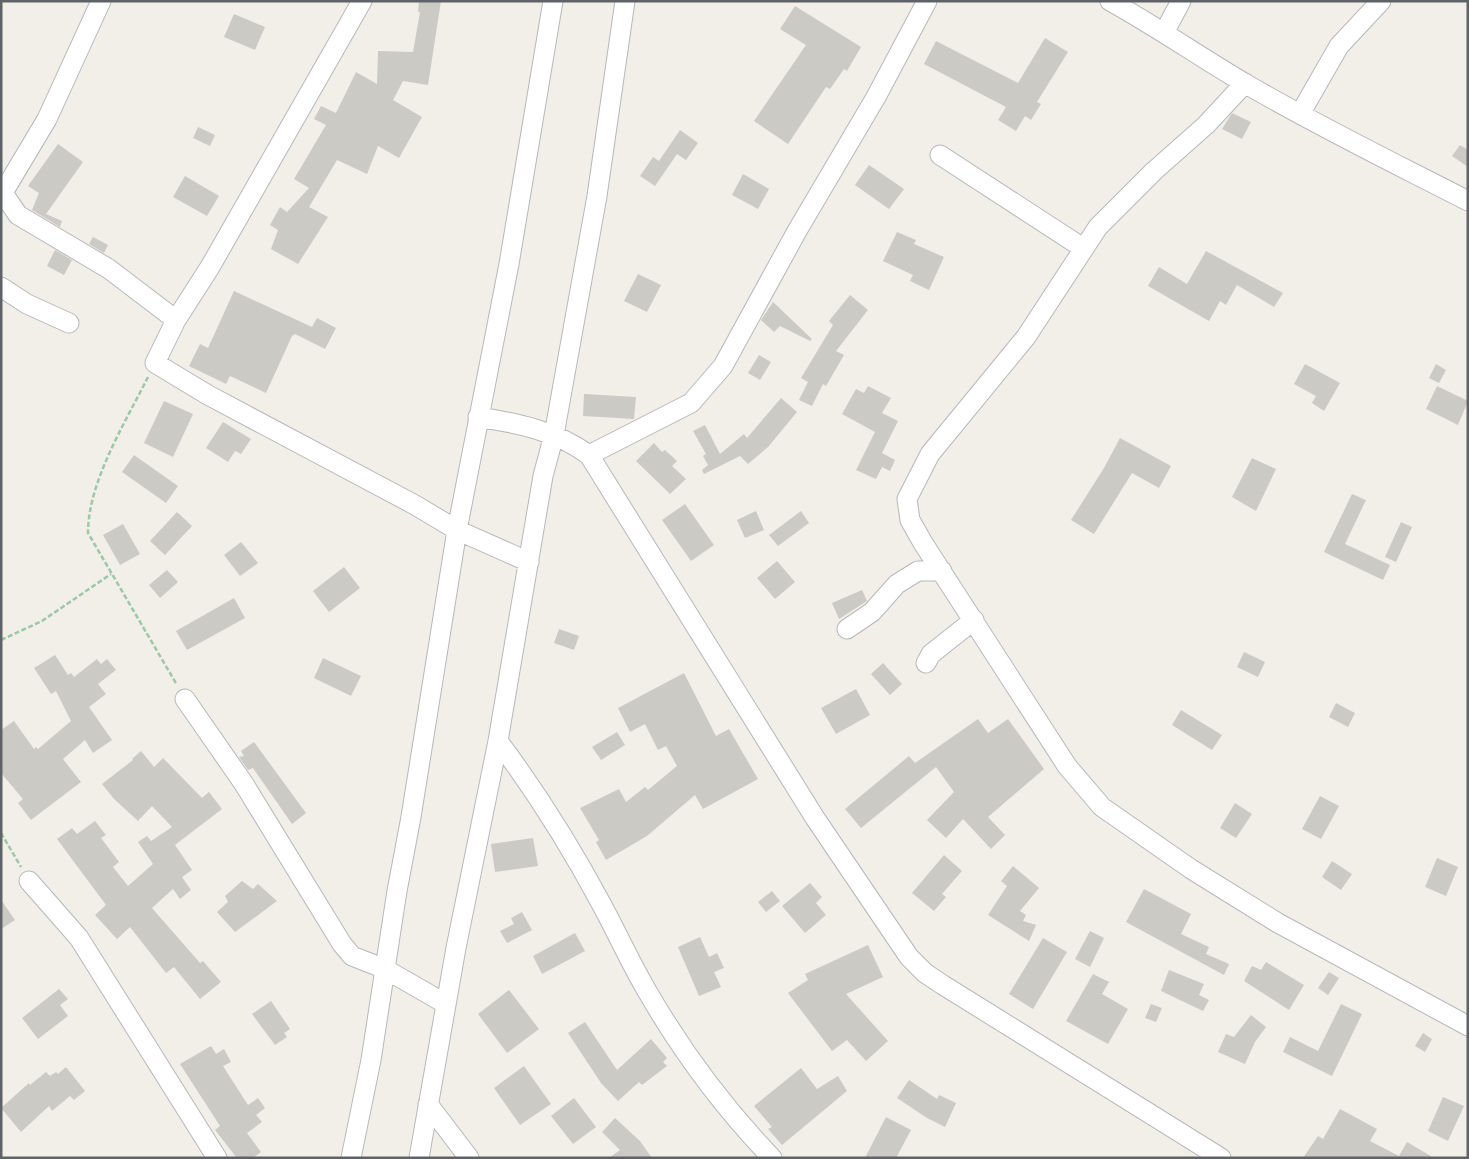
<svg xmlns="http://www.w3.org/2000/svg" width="1469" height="1159" viewBox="0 0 1469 1159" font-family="'Alegreya Sans',sans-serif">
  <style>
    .building { fill: #cccac5 }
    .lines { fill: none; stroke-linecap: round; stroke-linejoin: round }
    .minor-casing { stroke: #b5b8bc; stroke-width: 21 }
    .path { stroke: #9cc7a9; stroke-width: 2.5; stroke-dasharray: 5 2.5; stroke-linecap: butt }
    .minor { stroke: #fff; stroke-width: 19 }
  </style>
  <rect width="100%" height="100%" fill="#f1efe8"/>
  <path class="building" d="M419,1H441L428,85L403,81L393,100L422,117L399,158L378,146L367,174L337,160L309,207L328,217L298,264L271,249L278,230L270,225L280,207L287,212L309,188L294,179L326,125L314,119L321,106L336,113L356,72L377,84L378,51L413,52L420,12H418Z
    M795,6L861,47L847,71L844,69L830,89L826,87L788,144L754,121L806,45L780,29Z
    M234,14L265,27L255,50L224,37Z
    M1045,38L1068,52L1037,102L1041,104L1031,120L1025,116L1016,131L998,120L1006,107L924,64L936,41L1018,83Z
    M1232,113L1251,122L1242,139L1222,129Z
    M198,127L215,135L210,146L193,138Z
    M680,130L698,143L686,160L677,154L655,186L640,176L653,157L659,161Z
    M58,144L83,162L46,214L62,221L60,227L32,210L39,193L28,186Z
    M1460,145L1468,150V167L1452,156Z
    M869,165L904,189L889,209L855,185Z
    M743,174L769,189L758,209L732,195Z
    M185,176L219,196L207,216L173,197Z
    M897,232L916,240L914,244L944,257L929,290L910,281L913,275L883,261Z
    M93,237L108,245L104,253L89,244Z
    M55,250L72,260L64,275L47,266Z
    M1206,251L1283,293L1274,307L1237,285L1226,305L1220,301L1209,321L1148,286L1159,267L1187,284Z
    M638,274L661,285L647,312L624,301Z
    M234,291L312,327L317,318L336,328L325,349L295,334L292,336L266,393L230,376L226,384L189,366L200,344L208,348Z
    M850,295L868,310L836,351L844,355L826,386L823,384L812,406L799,400L808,382L801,378L833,325L829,321Z
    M773,302L812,339L810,341L780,326L774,332L761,320Z
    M759,355L771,362L760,380L748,373Z
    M1305,364L1340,383L1324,411L1312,403L1316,396L1294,384Z
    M1436,364L1446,370L1439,383L1429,378Z
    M868,386L891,398L882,413L898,421L882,453L895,460L890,471L882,467L876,479L856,470L875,432L842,414L856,389L864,393Z
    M1437,386L1468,401L1458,425L1426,409Z
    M584,394L636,397L634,419L583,416Z
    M781,398L797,412L768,447L748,464L740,456L704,474L702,470L708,465L703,456L706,454L693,431L705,425L720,454L744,434L747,438Z
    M164,401L193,414L173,457L144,443Z
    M223,422L251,439L241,454L235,451L228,462L206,448Z
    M1120,438L1171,466L1159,488L1132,473L1094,534L1071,520L1104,468Z
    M654,443L662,452L665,450L677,461L672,466L686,479L670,494L636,461Z
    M134,455L178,486L166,503L122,472Z
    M1252,458L1276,469L1256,511L1232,497Z
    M1352,494L1366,500L1345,544L1390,565L1383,580L1324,552Z
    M685,504L714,545L691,561L662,520Z
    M756,511L764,530L745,538L737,520Z
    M801,511L809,523L778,546L769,535Z
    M177,512L192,526L165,555L150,541Z
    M1401,522L1412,527L1396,562L1385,557Z
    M123,524L140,554L120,565L103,535Z
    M241,542L258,563L240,576L224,555Z
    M777,561L795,582L775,599L757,578Z
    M344,567L360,588L329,612L313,591Z
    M167,570L178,582L160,598L149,585Z
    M862,590L867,601L839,619L832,603Z
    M234,598L245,618L187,650L176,631Z
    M559,629L579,636L574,650L554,643Z
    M1244,652L1265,662L1258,677L1237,667Z
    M55,655L68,675L71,673L74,677L97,659L101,664L107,659L116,670L98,684L106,694L89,707L112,740L93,753L85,740L63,759L81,782L31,820L18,803L23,799L1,773V730L14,721L34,749L36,747L38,749L71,721L56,691L51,694L34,668Z
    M323,658L361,676L351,696L314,678Z
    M883,663L902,684L890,695L871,674Z
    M684,673L716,736L729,729L758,779L703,809L695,795L647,836L606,860L596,842L599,840L580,808L619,789L626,802L645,787L648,790L677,766L666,746L658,750L645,724L630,732L618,708Z
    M856,689L870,715L836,734L821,708Z
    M1336,703L1355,713L1348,727L1329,717Z
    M1181,710L1222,735L1212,750L1172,725Z
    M978,719L988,733L1008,719L1044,769L988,817L1005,835L991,849L963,819L946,838L927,820L954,792L936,767L861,828L845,809L909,756L915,763Z
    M617,732L625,745L601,760L592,747Z
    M254,742L306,813L292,824L253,768L248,770L239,757L244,756L241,751Z
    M141,751L154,767L163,758L202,798L209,792L222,809L175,845L192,870L182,877L191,890L180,899L173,889L152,908L200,963L203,961L221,982L200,999L174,967L166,973L130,927L117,939L95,915L106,905L57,839L72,828L77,834L95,821L106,835L101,838L119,862L113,867L128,886L153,864L138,842L147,836L151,841L172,827L152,806L138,821L114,799L102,784L133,760L132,759Z
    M1320,796L1339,806L1321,839L1302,829Z
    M1235,803L1252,814L1236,838L1220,828Z
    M533,838L538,866L495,872L491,844Z
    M944,855L962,871L942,894L946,897L934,911L912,893Z
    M1437,858L1458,867L1446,896L1425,887Z
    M1332,861L1352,874L1341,890L1322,877Z
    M1013,866L1039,888L1020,911L1026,915L1023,921L1036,925L1029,941L988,915L1007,886L1001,881Z
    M242,881L253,889L258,884L277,901L235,932L217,912L228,902L225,896Z
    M810,883L822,897L816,903L826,915L805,933L782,906Z
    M1144,889L1191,914L1181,934L1209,947L1206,954L1229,964L1224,975L1126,922Z
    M772,891L780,901L766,912L758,902Z
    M1,900L15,920L1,929Z
    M522,912L532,930L507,943L500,931L514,924L511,918Z
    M1090,931L1104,938L1090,967L1075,959Z
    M575,933L585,951L542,974L533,956Z
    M700,937L709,957L717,953L724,968L714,972L721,987L699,996L678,947Z
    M1043,938L1067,952L1033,1009L1009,994Z
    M868,945L883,977L846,994L888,1041L866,1061L847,1040L832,1051L788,993L808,980L805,974Z
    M1266,962L1304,985L1289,1010L1244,981L1252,966L1261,970Z
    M1169,970L1204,984L1199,995L1209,1000L1203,1011L1161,991Z
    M1329,972L1339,978L1328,995L1318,988Z
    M1093,974L1109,982L1102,994L1128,1009L1108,1044L1066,1021Z
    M59,989L68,999L60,1005L68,1016L38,1039L22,1018Z
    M509,990L539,1029L507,1053L478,1014Z
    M271,1001L290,1029L284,1033L287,1037L275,1045L252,1014Z
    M1151,1004L1162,1008L1156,1022L1145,1018Z
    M1341,1004L1362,1014L1332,1076L1283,1052L1290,1037L1318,1051Z
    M1251,1015L1266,1027L1255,1042L1245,1064L1218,1052L1226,1034L1234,1037Z
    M585,1022L617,1070L651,1039L667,1058L663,1062L667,1066L642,1085L639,1082L618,1101L601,1083L568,1033Z
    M1423,1033L1432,1039L1425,1052L1415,1046Z
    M211,1046L216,1054L224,1049L231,1062L223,1066L248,1105L258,1098L265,1108L256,1115L262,1122L247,1133L261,1152L253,1158H237L215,1130L220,1126L180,1064Z
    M524,1066L551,1104L520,1125L494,1088Z
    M66,1067L85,1091L74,1100L70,1096L52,1111L49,1106L21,1132L1,1108L29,1083L30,1085L46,1072L50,1076L56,1072L58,1074Z
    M801,1068L817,1089L838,1076L847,1091L782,1145L768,1129L772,1127L754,1106Z
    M909,1080L937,1099L939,1095L956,1103L945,1127L927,1118L897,1098Z
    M1443,1097L1464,1106L1448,1141L1428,1131Z
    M574,1098L596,1127L573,1144L551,1116Z
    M1340,1109L1377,1129L1370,1141L1399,1156L1407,1142L1434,1158H1303L1318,1136L1323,1139Z
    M886,1117L911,1130L896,1158H865Z
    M615,1118L640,1141L652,1158H609L620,1150L602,1132Z"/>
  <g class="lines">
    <g class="minor-casing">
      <path id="minor" d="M362,1L210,267L176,320L155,363L208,395L415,505L457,530L529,562
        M1110,1C1157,27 1200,57 1246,84C1318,126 1394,163 1468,201
        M1165,31L1181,1
        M1245,83L1206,125L1154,171L1098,227L1026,337L930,454L907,499L910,520L923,543L1067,766L1102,807L1191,869L1278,923L1468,1026
        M1300,114L1339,46L1381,1
        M940,155L1083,248
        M3,193L18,215L109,269L176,320
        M1,196L47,119L101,1
        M1,287L27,304L69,323
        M478,417C518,423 556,431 589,455L815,818L909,957L925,973L943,985L1221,1158
        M589,455L691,403L723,366L797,231L876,97L927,1
        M847,629L872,612L897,584L918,571H942
        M926,663L931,654L974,620
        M185,699L244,784L342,944L352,956L385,969L446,1004
        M498,741C537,793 572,849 603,907C618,935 631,964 647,991C681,1050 725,1109 772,1158
        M29,881L79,938L217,1158
        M428,1104L469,1158
        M351,1158L371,1060L397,891L411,817L457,530L509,264L553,1
        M419,1158L456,948L498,741L543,476L554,435L597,196L625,1"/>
    </g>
    <path class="path" d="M148,377C125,423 88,482 88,533L177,685
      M1,640L42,621L111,574
      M1,833L21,867"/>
    <use href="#minor" class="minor"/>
  </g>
  <rect width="1469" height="1159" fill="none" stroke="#5f6368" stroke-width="5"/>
</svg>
